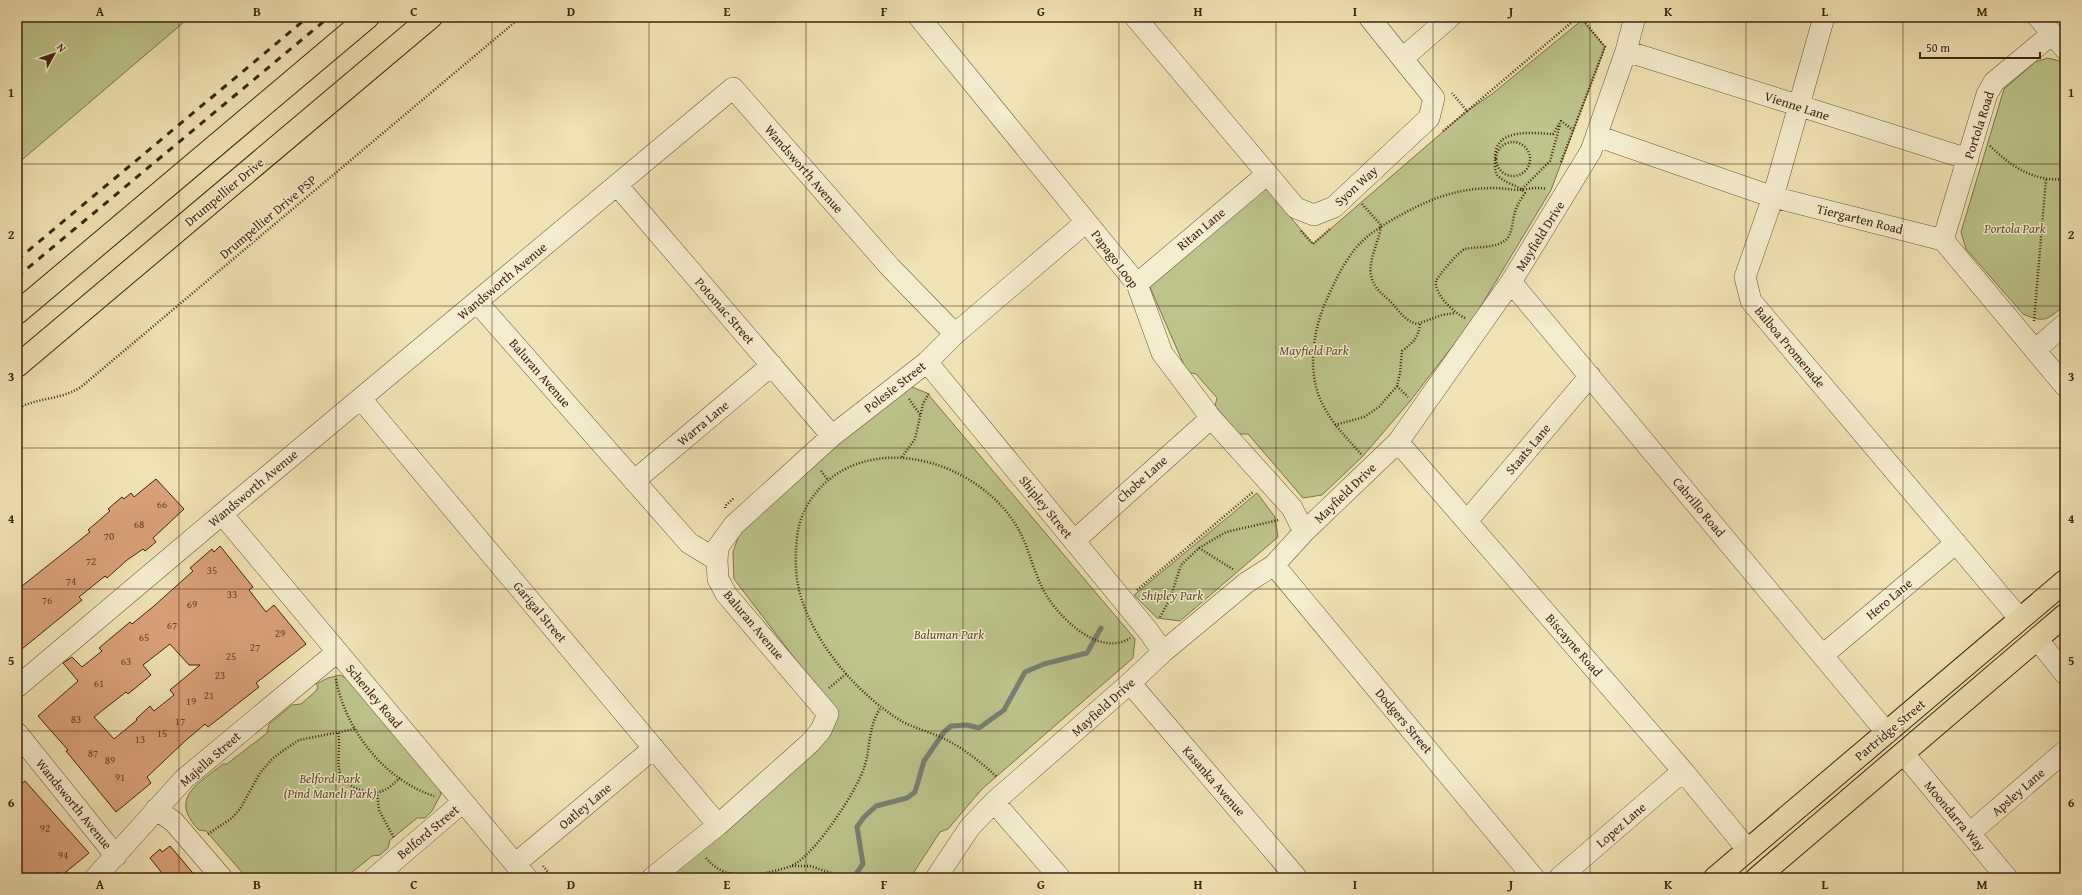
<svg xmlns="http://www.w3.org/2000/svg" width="2082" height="895" viewBox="0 0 2082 895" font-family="'Gentium Book Plus',serif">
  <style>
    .green { fill: #bdc38b; stroke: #80724e }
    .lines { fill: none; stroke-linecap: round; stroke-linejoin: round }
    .stream { stroke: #787f73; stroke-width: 5 }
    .building { fill: #dba27b; stroke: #432112; fill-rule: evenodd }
    .minor-casing { stroke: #6e523b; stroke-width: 22 }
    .major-casing { stroke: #432112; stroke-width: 24 }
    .path { stroke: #432112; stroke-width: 2.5; stroke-dasharray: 1 2; stroke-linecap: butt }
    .minor { stroke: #f5edcf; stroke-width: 21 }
    .major { stroke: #f0e3b5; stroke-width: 22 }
    .rail { stroke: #432112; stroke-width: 3; stroke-dasharray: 7 7; stroke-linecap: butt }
    .grid { fill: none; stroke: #432112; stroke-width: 1; stroke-opacity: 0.55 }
    .labels { text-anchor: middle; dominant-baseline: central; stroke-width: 3; stroke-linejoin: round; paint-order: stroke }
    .number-label { font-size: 11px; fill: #69412c }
    .street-label { font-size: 13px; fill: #432112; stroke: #f5edcf }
    .park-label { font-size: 13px; font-style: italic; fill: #624a30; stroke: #f5edcf }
    .neatline { fill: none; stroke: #432112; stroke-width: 1.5 }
    .grid-label { font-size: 13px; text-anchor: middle; font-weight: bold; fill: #432112 }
  </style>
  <rect width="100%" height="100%" fill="#f0e3b5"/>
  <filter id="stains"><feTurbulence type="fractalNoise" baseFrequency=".005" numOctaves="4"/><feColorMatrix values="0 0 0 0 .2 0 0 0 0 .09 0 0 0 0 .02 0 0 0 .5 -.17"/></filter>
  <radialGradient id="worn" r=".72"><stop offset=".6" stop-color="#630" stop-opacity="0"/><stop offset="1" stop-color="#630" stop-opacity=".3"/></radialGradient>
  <path class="green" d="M17,17H190L17,164Z
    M1582,20L1605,47L1551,190L1472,321L1411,400L1363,456L1322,495L1303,498L1248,434H1239L1215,406L1217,398L1196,374L1187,372L1149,285L1265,187L1313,244L1467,111L1492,94Z
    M2048,58L2060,61L2065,67V305C2048,319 2045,324 2023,314L1966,249L1961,232L2004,89L2035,62Z
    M904,384L927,393L1135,639L1133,658L982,789L948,829L940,832L910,878H662L834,727V710L734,579L733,552L740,532Z
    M1257,493L1275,517L1278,537L1180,621L1157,618L1134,595Z
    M340,675L350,680L438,784L441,794L432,811L425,818H417L390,840L388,848L380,855L372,856L345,878H247L206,831L199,830C168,798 198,784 223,764H227L267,733L269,724L292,705L301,704L316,691L318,687L316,684L328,678Z"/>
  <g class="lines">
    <path class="stream" d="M853,878L863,864L857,827L864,817L876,806L907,798L915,792L924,761L944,732L951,726L967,725L979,728L1004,710L1025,672L1044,664L1087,653L1101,628"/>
  </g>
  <path class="building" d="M156,479L184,509L153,538L156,542L145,551L143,549L127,560L107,578L105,576L79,597L82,600L17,653V590L90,532L88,530L110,511L108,509L122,497L124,499L131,493L134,497Z
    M220,546L253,587L249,590L266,612L274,605L306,644L256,683L259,687L208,727L205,724L184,742L147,777L151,783L116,812L66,751L68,750L38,716L78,681L63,663L72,657L82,667L102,651L99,648L130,622L132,624L154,606L193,571L190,568L212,549L214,552ZM170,644L189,665H200L170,690L174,695L154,711L150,706L136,719L137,720L114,739L94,717L126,692L128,694L151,675L143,665Z
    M25,781L89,853L61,876L58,872L51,878H17V787Z
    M170,846L182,860L197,878H166L150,858L160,849L162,852Z"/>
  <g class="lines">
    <g class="minor-casing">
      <path id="minor" d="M919,17L1137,284L1162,353L1211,418L1292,508L1304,532
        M1135,17L1296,208L1314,215L1334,207L1429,118L1434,98L1369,17
        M1824,17L1773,197L1745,277L1751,301L2020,619
        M2038,17L2065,49
        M1626,51L1968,159
        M1403,58L1450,17
        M1597,136L1773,197L1943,240L2065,386
        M617,185L832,436
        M1943,240L1987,94L1994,82L2052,34
        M1511,282L1887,733
        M1137,284L1266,175
        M477,302L689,543L717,560L718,579L726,594L828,714L821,730L810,743L718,825L652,878
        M2035,350L2065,324
        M927,362L1149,632L1163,652
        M361,399L718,825
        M1398,442L1683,771L1748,850
        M634,481L772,365
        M222,514L527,878
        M1467,521L1590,376
        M1074,541L1211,418
        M717,560L718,547L734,525L832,436L927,362L955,334L1086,222
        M1274,565L1534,878
        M2037,639L2065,674
        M1823,655L1956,543
        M1130,683L1297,878
        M17,687L222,514L733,88L890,267L955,334
        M17,733L116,856
        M1903,753L2007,878
        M994,802L1060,878
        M156,809L174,822L222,878
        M1970,833L2065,751
        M515,864L654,748
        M95,878L184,779L337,652
        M374,878L463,802
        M936,878L970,827L994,802L1130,683L1163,652L1246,583L1274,565L1304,532L1398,442L1511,282L1591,151L1626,51L1635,17
        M1559,878L1683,771"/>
    </g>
    <g class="major-casing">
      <path id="major" d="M17,313L368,17
        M17,366L431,17
        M1715,878L2065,581
        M1757,878L2065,615"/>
    </g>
    <path class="path" d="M1467,111L1578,17
      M1443,131L1467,111L1452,93
      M1496 159a17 17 0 1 1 34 0a17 17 0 1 1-34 0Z
      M1990,146C2012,167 2034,182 2065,179
      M1561,162L1605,47L1581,17
      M1522,189L1550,161L1560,125
      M1362,204L1381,225C1379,246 1362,267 1376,287C1381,294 1386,297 1391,302C1400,312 1404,320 1417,324L1442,315L1455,313
      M1301,231L1313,244L1330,229
      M1465,318C1454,313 1434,294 1436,281C1438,276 1460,250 1465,249C1478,246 1496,249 1507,239C1513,231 1512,221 1515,212C1517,205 1521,199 1525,193C1518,185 1507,184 1499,177C1494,173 1495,165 1495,159C1494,127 1532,133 1553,134L1561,121L1573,130
      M2034,321L2046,179
      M1397,386L1408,397
      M909,399L921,416
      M17,409C37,397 59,401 81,387L521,17
      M1335,425L1364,417L1379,407L1397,386L1400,373L1402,351C1413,343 1419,337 1420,323
      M1361,454C1343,434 1323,414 1316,387C1309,358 1315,325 1327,299C1335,281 1343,264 1355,249C1367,235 1376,230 1390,221C1425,201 1451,189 1492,188C1500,188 1508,189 1516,190C1527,190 1536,186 1546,189
      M902,457L915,439L923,404L929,393
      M821,471L828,480
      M725,508V506L734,498
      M1199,548L1234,570
      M1137,590L1253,492
      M1160,617L1170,599L1181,565L1199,548L1226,532L1279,520
      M336,679C345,729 384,780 434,796
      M829,688L846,674
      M338,733C341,746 336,759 340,773C345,787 369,796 382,791C389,789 394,783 400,778
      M996,776C977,759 957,743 933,734C923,730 913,727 903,722C858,695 815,645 800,594C795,575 795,557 797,538C800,503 827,473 860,463C915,445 983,475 1014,522C1027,541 1031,564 1041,585C1053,613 1098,659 1130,638
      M377,792L379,810L394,838
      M208,834L232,818L240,809L260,773L272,759L284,750L299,740L355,729
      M706,858C720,875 740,878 761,874C773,871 788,869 798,862C820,846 857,791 865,765C871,743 868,727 881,707
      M543,866L553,878
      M792,866H810L846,878
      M350,878L357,872
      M628,878L634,873
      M1691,878L1696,873"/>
    <use href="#minor" class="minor"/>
    <use href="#major" class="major"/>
    <path class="rail" d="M17,260L308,17
      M17,277L329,17"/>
  </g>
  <path class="grid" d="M179,17V878M336,17V878M492,17V878M649,17V878M806,17V878M963,17V878M1119,17V878M1276,17V878M1433,17V878M1590,17V878M1746,17V878M1903,17V878M17,164H2065M17,306H2065M17,448H2065M17,589H2065M17,731H2065"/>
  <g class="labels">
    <g class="number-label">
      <text x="162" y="504">66</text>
      <text x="139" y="524">68</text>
      <text x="109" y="536">70</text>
      <text x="91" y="561">72</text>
      <text x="212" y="570">35</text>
      <text x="71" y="581">74</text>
      <text x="232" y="594">33</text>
      <text x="47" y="600">76</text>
      <text x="192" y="604">69</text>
      <text x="172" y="625">67</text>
      <text x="280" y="633">29</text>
      <text x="144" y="637">65</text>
      <text x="255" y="647">27</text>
      <text x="231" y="656">25</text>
      <text x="126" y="661">63</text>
      <text x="220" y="675">23</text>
      <text x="99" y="683">61</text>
      <text x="209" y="695">21</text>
      <text x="191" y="701">19</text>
      <text x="76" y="719">83</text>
      <text x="180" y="721">17</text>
      <text x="162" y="733">15</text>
      <text x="140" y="739">13</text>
      <text x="93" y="753">87</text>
      <text x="110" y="760">89</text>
      <text x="120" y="777">91</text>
      <text x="45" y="828">92</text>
      <text x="63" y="855">94</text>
    </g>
    <g class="street-label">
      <text transform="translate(1797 106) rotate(18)">Vienne Lane</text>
      <text transform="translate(1979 125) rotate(-72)">Portola Road</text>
      <text transform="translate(804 169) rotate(49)">Wandsworth Avenue</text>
      <text transform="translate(1356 186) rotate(-42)">Syon Way</text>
      <text transform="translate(224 192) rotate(-40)">Drumpellier Drive</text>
      <text transform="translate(268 217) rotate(-40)">Drumpellier Drive PSP</text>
      <text transform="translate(1860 219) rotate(14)">Tiergarten Road</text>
      <text transform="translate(1201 229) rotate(-40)">Ritan Lane</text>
      <text transform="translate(1540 236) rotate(-58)">Mayfield Drive</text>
      <text transform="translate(1115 259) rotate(53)">Papago Loop</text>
      <text transform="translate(502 281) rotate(-40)">Wandsworth Avenue</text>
      <text transform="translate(725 311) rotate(49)">Potomac Street</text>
      <text transform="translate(1790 347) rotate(50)">Balboa Promenade</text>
      <text transform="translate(540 373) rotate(49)">Baluran Avenue</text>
      <text transform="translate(895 387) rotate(-38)">Polesie Street</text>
      <text transform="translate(703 423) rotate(-40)">Warra Lane</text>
      <text transform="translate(1528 449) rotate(-50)">Staats Lane</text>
      <text transform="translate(1142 479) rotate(-42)">Chobe Lane</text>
      <text transform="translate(253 488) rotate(-40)">Wandsworth Avenue</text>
      <text transform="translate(1345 493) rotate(-44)">Mayfield Drive</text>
      <text transform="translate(1046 507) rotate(51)">Shipley Street</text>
      <text transform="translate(1699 507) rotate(50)">Cabrillo Road</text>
      <text transform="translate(1889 599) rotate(-40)">Hero Lane</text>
      <text transform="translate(540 612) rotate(50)">Garigal Street</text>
      <text transform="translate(754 625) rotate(50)">Baluran Avenue</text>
      <text transform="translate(1574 645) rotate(49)">Biscayne Road</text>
      <text transform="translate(374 696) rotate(50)">Schenley Road</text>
      <text transform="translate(1103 707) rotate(-42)">Mayfield Drive</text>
      <text transform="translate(1404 721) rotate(50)">Dodgers Street</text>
      <text transform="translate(1890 730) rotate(-40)">Partridge Street</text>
      <text transform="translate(210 759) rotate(-41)">Majella Street</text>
      <text transform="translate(1214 781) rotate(49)">Kasanka Avenue</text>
      <text transform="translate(2018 792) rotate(-41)">Apsley Lane</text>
      <text transform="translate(74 804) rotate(51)">Wandsworth Avenue</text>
      <text transform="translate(585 806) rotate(-40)">Oatley Lane</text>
      <text transform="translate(1955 816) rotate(50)">Moondarra Way</text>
      <text transform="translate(1621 825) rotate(-41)">Lopez Lane</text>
      <text transform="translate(428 832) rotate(-40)">Belford Street</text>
    </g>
    <g class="park-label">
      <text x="2015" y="228">Portola Park</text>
      <text x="1314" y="350">Mayfield Park</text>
      <text x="1172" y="595">Shipley Park</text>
      <text x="949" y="634">Baluman Park</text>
      <text x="330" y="778">Belford Park<tspan x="330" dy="15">(Pind Maneli Park)</tspan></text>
    </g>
  </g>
  <rect width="2082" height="895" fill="none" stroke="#f0e3b5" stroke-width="44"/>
  <g transform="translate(54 54) rotate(50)" stroke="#f5edcf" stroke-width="3" paint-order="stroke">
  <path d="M0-3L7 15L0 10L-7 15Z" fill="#432112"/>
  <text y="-6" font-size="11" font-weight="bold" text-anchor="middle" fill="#432112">N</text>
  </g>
  <path d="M1920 52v6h120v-6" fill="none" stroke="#432112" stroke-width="2"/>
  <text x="1926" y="52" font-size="12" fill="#432112" stroke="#f5edcf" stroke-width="3" paint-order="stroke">50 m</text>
  <rect x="22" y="22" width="2038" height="851" class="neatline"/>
  <g class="grid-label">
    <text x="100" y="16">A</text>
    <text x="257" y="16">B</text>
    <text x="414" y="16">C</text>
    <text x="571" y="16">D</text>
    <text x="727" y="16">E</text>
    <text x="884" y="16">F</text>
    <text x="1041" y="16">G</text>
    <text x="1198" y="16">H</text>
    <text x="1355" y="16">I</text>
    <text x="1511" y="16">J</text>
    <text x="1668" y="16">K</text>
    <text x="1825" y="16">L</text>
    <text x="1982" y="16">M</text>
    <text x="11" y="97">1</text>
    <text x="2071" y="97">1</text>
    <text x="11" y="239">2</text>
    <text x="2071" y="239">2</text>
    <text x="11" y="381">3</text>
    <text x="2071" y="381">3</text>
    <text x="11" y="523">4</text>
    <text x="2071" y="523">4</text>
    <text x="11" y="665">5</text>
    <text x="2071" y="665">5</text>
    <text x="11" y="807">6</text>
    <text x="2071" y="807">6</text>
    <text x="100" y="889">A</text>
    <text x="257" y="889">B</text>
    <text x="414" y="889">C</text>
    <text x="571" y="889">D</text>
    <text x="727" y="889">E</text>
    <text x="884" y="889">F</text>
    <text x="1041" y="889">G</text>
    <text x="1198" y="889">H</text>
    <text x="1355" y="889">I</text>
    <text x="1511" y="889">J</text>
    <text x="1668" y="889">K</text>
    <text x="1825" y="889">L</text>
    <text x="1982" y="889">M</text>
  </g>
  <rect width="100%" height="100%" filter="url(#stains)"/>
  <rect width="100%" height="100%" fill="url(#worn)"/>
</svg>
